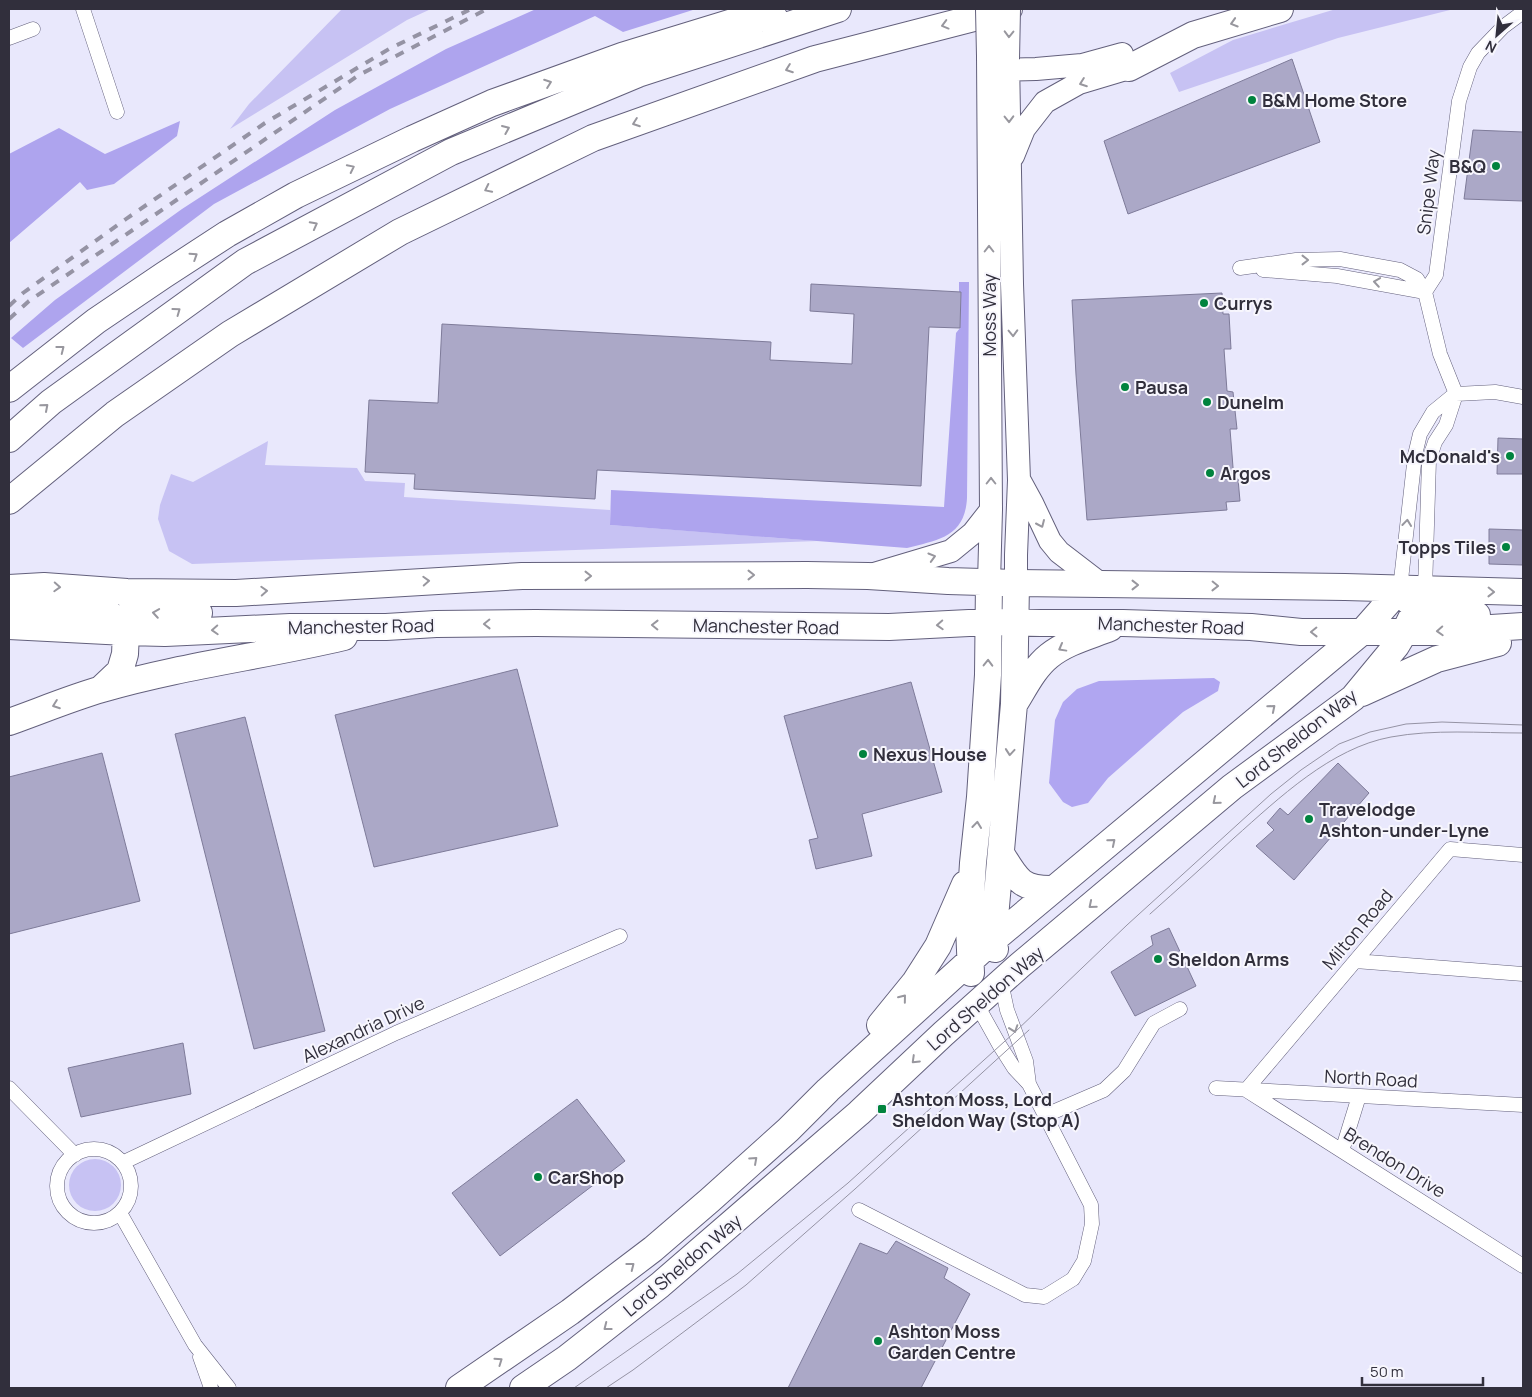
<svg xmlns="http://www.w3.org/2000/svg" width="1532" height="1397" viewBox="0 0 1532 1397" font-family="Manrope,sans-serif">
  <style>
    .green { fill: #c7c2f3 }
    .forest { fill: #aea4ee }
    .water { fill: #b0a6f1 }
    .building { fill: #aba8c7; stroke: #7e7b99 }
    .lines { fill: none; stroke-linecap: round; stroke-linejoin: round }
    .street-casing { stroke: #63607c; stroke-width: 15 }
    .primary-casing { stroke: #63607c; stroke-width: 24 }
    .highway-casing { stroke: #63607c; stroke-width: 28 }
    .street { stroke: #fff; stroke-width: 14 }
    .primary { stroke: #fff; stroke-width: 22 }
    .highway { stroke: #fff; stroke-width: 26 }
    .tram { stroke: #9593a4; stroke-width: 1 }
    .rail { stroke: #9593a4; stroke-width: 4; stroke-dasharray: 9 9; stroke-linecap: butt }
    .primary-bridge-casing { stroke: #63607c; stroke-width: 24; stroke-linecap: butt }
    .primary-bridge { stroke: #fff; stroke-width: 22 }
    .oneway { stroke: #98979e }
    .poi-dot { fill: #01833e; stroke: #f7f6fd; stroke-width: 2 }
    .labels { text-anchor: middle; dominant-baseline: central; stroke-width: 4; stroke-linejoin: round; paint-order: stroke }
    .poi-label { font-size: 18px; font-weight: bold; fill: #312f3c; stroke: #f7f6fd; text-anchor: start }
    .street-label { font-size: 18px; fill: #312f3c; stroke: #f7f6fd }
  </style>
  <rect width="100%" height="100%" fill="#e9e8fc"/>
  <path class="green" d="M342,9H431L407,20L230,129L249,104Z
    M1336,9H1454L1338,38L1179,92L1170,73L1233,40Z
    M268,441L265,465L357,468L365,481L405,483L404,497L610,510V525L818,541L192,564L169,551L158,519L160,505L171,474L193,482Z
    M69 1185a26 26 0 1 1 52 0a26 26 0 1 1-52 0Z"/>
  <path class="forest" d="M536,9H696L623,32L595,16L390,109L214,204L23,348L11,338L55,300L182,209L335,110L446,49Z
    M180,121L177,136L114,184L87,190L80,182L9,243V154L59,128L105,154Z
    M959,282H969L967,498C965,537 938,540 907,548L610,525L611,490L944,507L956,333L960,328L961,293L959,292Z"/>
  <path class="water" d="M1214,678L1220,682L1218,691L1183,712L1108,778L1088,803L1072,807L1063,802L1049,783L1055,720L1063,702L1077,689L1099,681Z"/>
  <path class="building" d="M1292,59L1320,142L1128,214L1104,141Z
    M1473,130L1523,132V201L1464,199Z
    M811,284L961,292L960,328L929,327L921,486L597,470L595,499L414,489L415,474L365,472L369,400L438,403L442,324L771,342L770,360L852,364L854,314L810,311Z
    M1222,293L1223,314H1229L1231,349H1224L1227,391L1233,392L1237,429H1230L1234,480L1238,479L1240,501L1226,502L1227,510L1087,520L1076,375L1072,300Z
    M1498,438L1523,439V474H1497Z
    M1489,529L1523,530V565L1489,564Z
    M517,669L558,826L374,867L335,715Z
    M911,682L942,792L862,814L872,856L816,869L809,840L818,838L784,716Z
    M245,717L325,1031L254,1049L175,734Z
    M102,753L140,901L9,934V777Z
    M1338,763L1369,793L1294,880L1256,846L1274,830L1267,823L1280,808L1288,815Z
    M1169,928L1196,986L1135,1016L1111,972L1153,945L1151,936Z
    M183,1043L191,1094L81,1117L68,1068Z
    M577,1099L625,1161L500,1256L452,1193Z
    M896,1241L948,1268L944,1278L970,1294L921,1388H788L860,1243L887,1254Z"/>
  <g class="lines">
    <g class="street-casing">
      <path id="street" d="M83,9L117,112
        M9,38L33,29
        M1240,268L1296,260L1340,259L1400,270L1417,279L1425,292L1440,354L1456,394L1446,425L1435,442L1429,460L1425,590
        M1263,270L1337,276L1425,292
        M1425,292L1436,275L1459,101L1470,67L1478,53L1503,27L1523,12
        M1456,394L1495,392L1523,397
        M1400,589L1415,455L1420,434L1433,412L1455,394
        M1523,855L1450,849L1246,1090L1523,1266
        M1355,961L1523,974
        M1001,982L1007,1010L1026,1061L1029,1084
        M9,1088L75,1155
        M1216,1088L1523,1105
        M1046,1115L1104,1090L1124,1071L1154,1023L1180,1009
        M57 1186a37 37 0 1 1 74 0a37 37 0 1 1-74 0Z
        M1342,1151L1359,1096
        M124,1162L396,1033L620,936
        M859,1210L1025,1295L1044,1297L1073,1279L1084,1261L1092,1224L1091,1205L1029,1084L1014,1068L1000,1046L976,1003
        M120,1213L195,1345L229,1388
        M200,1357L211,1388"/>
    </g>
    <g class="primary-casing">
      <path id="primary" d="M988,56L991,510L989,582
        M1008,59L1012,284L1019,480L1016,555V583
        M995,70L1036,69L1082,65L1122,54
        M1013,156L1024,129L1045,102L1079,83L1129,68
        M1020,481L1032,503L1050,541L1059,552L1102,585
        M874,574L951,551L973,533L991,510"/>
    </g>
    <g class="highway-casing">
      <path id="highway" d="M1129,68L1193,35L1280,9
        M9,389L96,321L164,275L227,234L296,195L412,139L492,103L622,56L733,22L774,17
        M9,439L51,402L245,262L451,152L638,74L838,9
        M9,501L115,414L230,334L400,232L593,138L815,59L1009,9
        M9,588L44,586L127,592L236,593L522,576L807,575L868,576L948,581L1016,583L1345,587L1523,592
        M127,592C130,597 132,603 136,606C153,619 179,614 199,613
        M1404,596C1413,613 1459,614 1477,615
        M9,599L26,604L90,610L114,617L126,632L125,654L120,671L101,689
        M9,626L126,632L165,633L290,627H386L436,624L536,623L889,627L989,622L1041,623H1123L1251,627L1301,632H1428L1523,626
        M1362,693L1437,659L1498,643
        M1015,703C1025,687 1034,668 1049,656C1066,642 1090,636 1110,628
        M9,722C40,711 71,698 102,689C181,666 264,656 344,637
        M1002,855C1017,880 1022,890 1054,889
        M995,949L993,940L1014,704L1016,583
        M971,973L969,927L973,863L980,797L988,675L989,582
        M880,1025L915,982L938,946L965,884
        M459,1388L570,1312L653,1249L710,1200L788,1130L828,1090L993,940L1363,631L1400,589
        M523,1388L567,1358L660,1285L859,1113L943,1034L1019,966L1232,787L1353,698L1396,646L1405,631L1425,590"/>
    </g>
    <use href="#street" class="street"/>
    <use href="#primary" class="primary"/>
    <use href="#highway" class="highway"/>
    <path class="tram" d="M1150,914C1178,889 1206,864 1234,838C1279,798 1331,748 1391,737C1434,729 1480,733 1523,733
      M574,1388L737,1274L848,1183L1015,1032L1127,925L1271,794L1301,770L1339,744L1370,732L1406,724L1442,722L1523,725
      M606,1388L633,1370L746,1285L855,1189L1029,1030"/>
    <path class="rail" d="M9,306L23,293L126,219L265,123L389,49L469,10
      M9,319L29,301L359,75L487,9"/>
    <g class="primary-bridge-casing">
      <path id="primary-bridge" d="M987,9L988,56
        M1008,59L1009,9"/>
    </g>
    <use href="#primary-bridge" class="primary-bridge"/>
  </g>
  <defs><path id="oneway-chevron" d="M-2-3.5L2.5 0L-2 3.5" fill="none" stroke-width="1.6" stroke-linecap="round" stroke-linejoin="round" transform="scale(1.25)"/></defs>
  <g class="oneway">
    <use href="#oneway-chevron" transform="translate(1234 23) rotate(163)"/>
    <use href="#oneway-chevron" transform="translate(945 25) rotate(165)"/>
    <use href="#oneway-chevron" transform="translate(1009 34) rotate(91)"/>
    <use href="#oneway-chevron" transform="translate(789 69) rotate(160)"/>
    <use href="#oneway-chevron" transform="translate(548 83) rotate(-20)"/>
    <use href="#oneway-chevron" transform="translate(1083 83) rotate(160)"/>
    <use href="#oneway-chevron" transform="translate(1009 119) rotate(89)"/>
    <use href="#oneway-chevron" transform="translate(636 123) rotate(160)"/>
    <use href="#oneway-chevron" transform="translate(506 129) rotate(-23)"/>
    <use href="#oneway-chevron" transform="translate(351 168) rotate(-26)"/>
    <use href="#oneway-chevron" transform="translate(488 189) rotate(154)"/>
    <use href="#oneway-chevron" transform="translate(314 225) rotate(-28)"/>
    <use href="#oneway-chevron" transform="translate(989 249) rotate(-90)"/>
    <use href="#oneway-chevron" transform="translate(194 256) rotate(-33)"/>
    <use href="#oneway-chevron" transform="translate(1305 260)"/>
    <use href="#oneway-chevron" transform="translate(1377 282) rotate(-171)"/>
    <use href="#oneway-chevron" transform="translate(177 311) rotate(-36)"/>
    <use href="#oneway-chevron" transform="translate(1013 333) rotate(88)"/>
    <use href="#oneway-chevron" transform="translate(61 349) rotate(-38)"/>
    <use href="#oneway-chevron" transform="translate(45 407) rotate(-41)"/>
    <use href="#oneway-chevron" transform="translate(991 481) rotate(-90)"/>
    <use href="#oneway-chevron" transform="translate(1407 523) rotate(-84)"/>
    <use href="#oneway-chevron" transform="translate(1041 524) rotate(66)"/>
    <use href="#oneway-chevron" transform="translate(932 557) rotate(-16)"/>
    <use href="#oneway-chevron" transform="translate(751 575)"/>
    <use href="#oneway-chevron" transform="translate(588 576)"/>
    <use href="#oneway-chevron" transform="translate(426 581) rotate(-3)"/>
    <use href="#oneway-chevron" transform="translate(1135 585)"/>
    <use href="#oneway-chevron" transform="translate(1215 586) rotate(1)"/>
    <use href="#oneway-chevron" transform="translate(57 587) rotate(3)"/>
    <use href="#oneway-chevron" transform="translate(264 591) rotate(-3)"/>
    <use href="#oneway-chevron" transform="translate(1491 592) rotate(1)"/>
    <use href="#oneway-chevron" transform="translate(156 613) rotate(-171)"/>
    <use href="#oneway-chevron" transform="translate(487 624) rotate(179)"/>
    <use href="#oneway-chevron" transform="translate(655 625) rotate(-179)"/>
    <use href="#oneway-chevron" transform="translate(940 625) rotate(177)"/>
    <use href="#oneway-chevron" transform="translate(215 630) rotate(177)"/>
    <use href="#oneway-chevron" transform="translate(1440 631) rotate(177)"/>
    <use href="#oneway-chevron" transform="translate(1314 632) rotate(179)"/>
    <use href="#oneway-chevron" transform="translate(1062 648) rotate(151)"/>
    <use href="#oneway-chevron" transform="translate(988 663) rotate(-89)"/>
    <use href="#oneway-chevron" transform="translate(56 705) rotate(160)"/>
    <use href="#oneway-chevron" transform="translate(1272 708) rotate(-40)"/>
    <use href="#oneway-chevron" transform="translate(1010 752) rotate(95)"/>
    <use href="#oneway-chevron" transform="translate(1216 801) rotate(140)"/>
    <use href="#oneway-chevron" transform="translate(977 825) rotate(-84)"/>
    <use href="#oneway-chevron" transform="translate(1112 842) rotate(-40)"/>
    <use href="#oneway-chevron" transform="translate(1092 905) rotate(140)"/>
    <use href="#oneway-chevron" transform="translate(903 998) rotate(-51)"/>
    <use href="#oneway-chevron" transform="translate(1014 1029) rotate(71)"/>
    <use href="#oneway-chevron" transform="translate(915 1060) rotate(136)"/>
    <use href="#oneway-chevron" transform="translate(754 1160) rotate(-42)"/>
    <use href="#oneway-chevron" transform="translate(631 1266) rotate(-38)"/>
    <use href="#oneway-chevron" transform="translate(607 1327) rotate(142)"/>
    <use href="#oneway-chevron" transform="translate(499 1361) rotate(-35)"/>
  </g>
  <g class="poi-dot">
    <circle cx="1252" cy="100" r="5"/>
    <circle cx="1496" cy="166" r="5"/>
    <circle cx="1204" cy="303" r="5"/>
    <circle cx="1125" cy="387" r="5"/>
    <circle cx="1207" cy="402" r="5"/>
    <circle cx="1510" cy="456" r="5"/>
    <circle cx="1210" cy="473" r="5"/>
    <circle cx="1506" cy="547" r="5"/>
    <circle cx="863" cy="754" r="5"/>
    <circle cx="1309" cy="819" r="5"/>
    <circle cx="1158" cy="959" r="5"/>
    <rect x="877" y="1104" width="10" height="10" rx="2.5"/>
    <circle cx="538" cy="1177" r="5"/>
    <circle cx="878" cy="1341" r="5"/>
  </g>
  <g class="labels">
    <g class="poi-label">
      <text x="1262" y="100">B&amp;M Home Store</text>
      <text x="1486" y="166" text-anchor="end">B&amp;Q</text>
      <text x="1214" y="303">Currys</text>
      <text x="1135" y="387">Pausa</text>
      <text x="1217" y="402">Dunelm</text>
      <text x="1500" y="456" text-anchor="end">McDonald's</text>
      <text x="1220" y="473">Argos</text>
      <text x="1496" y="547" text-anchor="end">Topps Tiles</text>
      <text x="873" y="754">Nexus House</text>
      <text x="1319" y="809">Travelodge<tspan x="1319" dy="21">Ashton-under-Lyne</tspan></text>
      <text x="1168" y="959">Sheldon Arms</text>
      <text x="892" y="1099">Ashton Moss, Lord<tspan x="892" dy="21">Sheldon Way (Stop A)</tspan></text>
      <text x="548" y="1177">CarShop</text>
      <text x="888" y="1331">Ashton Moss<tspan x="888" dy="21">Garden Centre</tspan></text>
    </g>
    <g class="street-label">
      <text transform="translate(1428 192) rotate(-83)">Snipe Way</text>
      <text transform="translate(989 315) rotate(-90)">Moss Way</text>
      <text transform="translate(1171 625) rotate(2)">Manchester Road</text>
      <text transform="translate(361 626) rotate(-1)">Manchester Road</text>
      <text transform="translate(766 626) rotate(1)">Manchester Road</text>
      <text transform="translate(1296 738) rotate(-38)">Lord Sheldon Way</text>
      <text transform="translate(1357 929) rotate(-50)">Milton Road</text>
      <text transform="translate(985 998) rotate(-41)">Lord Sheldon Way</text>
      <text transform="translate(363 1029) rotate(-25)">Alexandria Drive</text>
      <text transform="translate(1371 1078) rotate(3)">North Road</text>
      <text transform="translate(1395 1162) rotate(32)">Brendon Drive</text>
      <text transform="translate(682 1265) rotate(-40)">Lord Sheldon Way</text>
    </g>
  </g>
  <rect width="1532" height="1397" fill="none" stroke="#312f3c" stroke-width="20"/>
  <g transform="translate(1497 35) rotate(207)" stroke="#f7f6fd" stroke-width="4" paint-order="stroke">
  <path d="M0-4L9 19L0 12L-9 19Z" fill="#312f3c"/>
  <text y="-8" font-size="14" font-weight="bold" text-anchor="middle" fill="#312f3c">N</text>
  </g>
  <path d="M1362 1377v8h121v-8" fill="none" stroke="#312f3c" stroke-width="2.5"/>
  <text x="1370" y="1377" font-size="15" fill="#312f3c" stroke="#f7f6fd" stroke-width="4" paint-order="stroke">50 m</text>
</svg>
